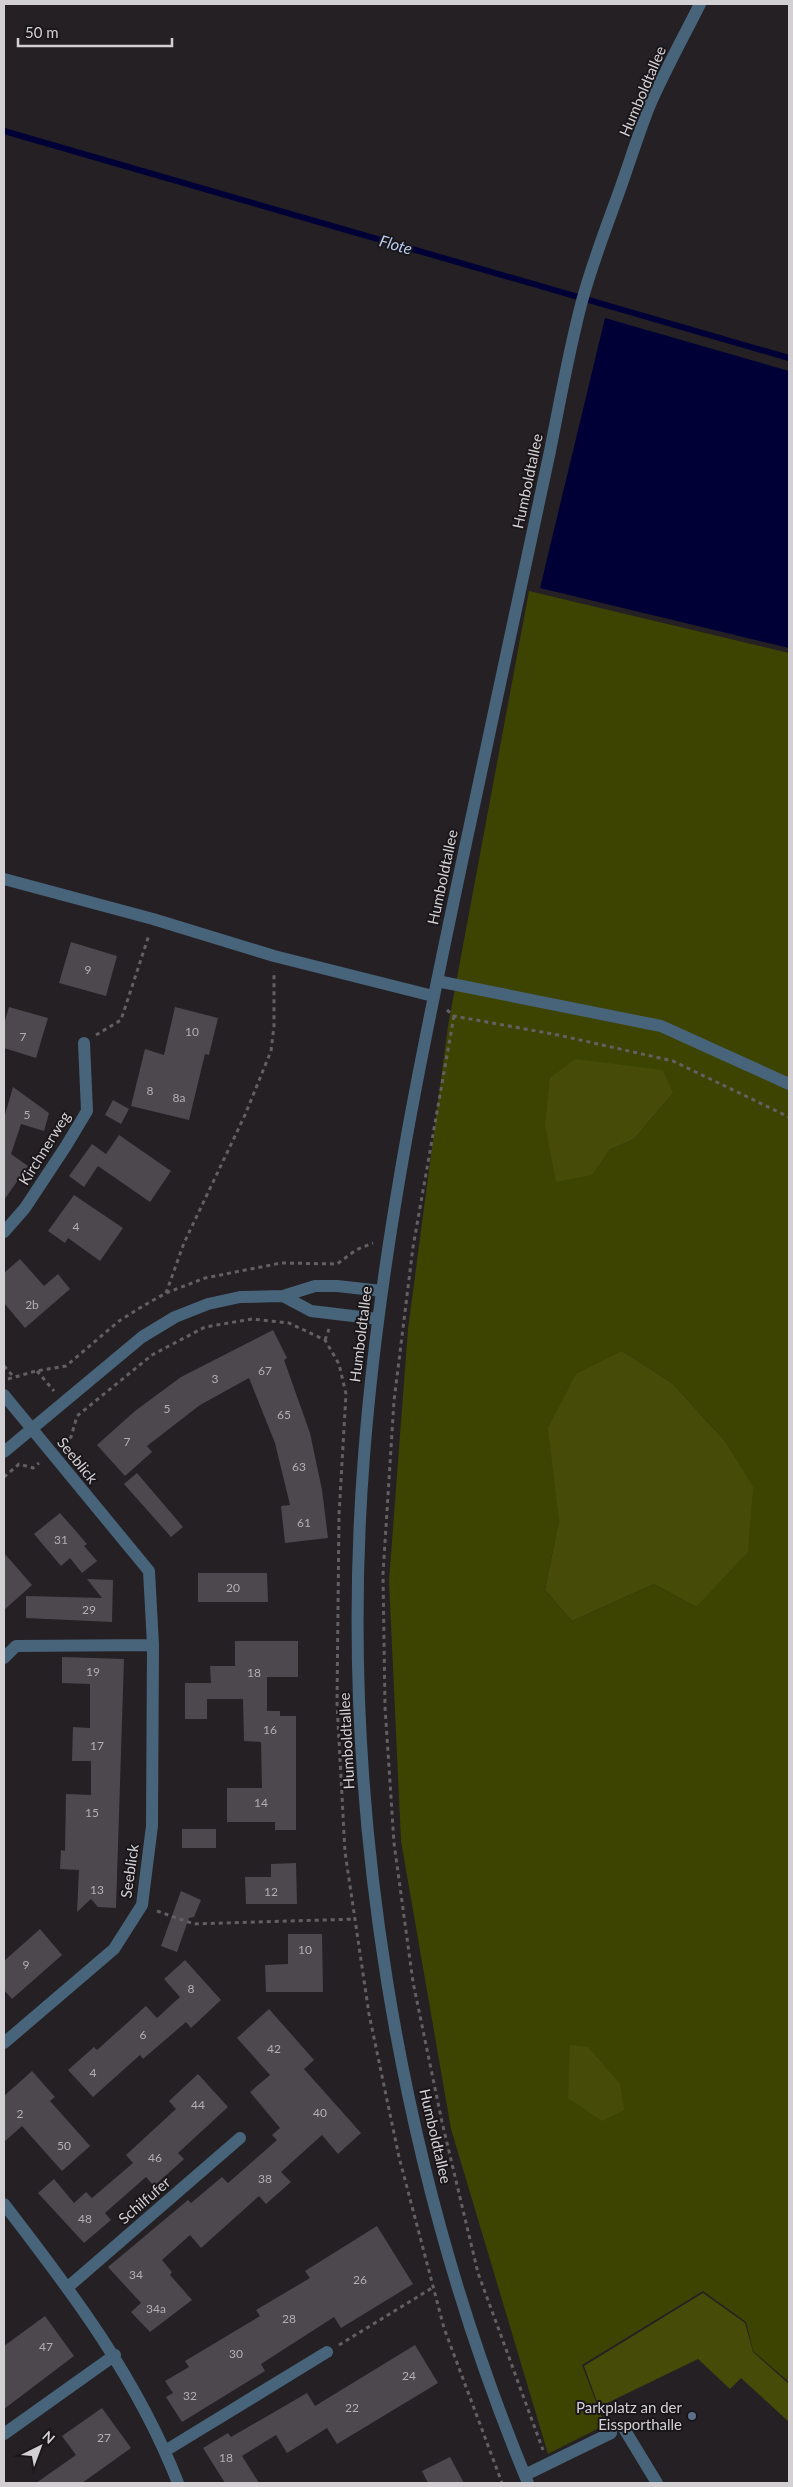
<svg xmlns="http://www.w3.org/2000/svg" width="793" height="2487" viewBox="0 0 793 2487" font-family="Lato,sans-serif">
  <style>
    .green { fill: #3d4300; fill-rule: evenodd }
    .forest { fill: #464c08 }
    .water { fill: #000037 }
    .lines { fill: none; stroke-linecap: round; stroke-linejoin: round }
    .stream { stroke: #000037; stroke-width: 6 }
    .building { fill: #4d484d }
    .path { stroke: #636063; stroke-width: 3; stroke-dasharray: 4 4; stroke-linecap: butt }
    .minor { stroke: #48647a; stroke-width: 12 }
    .service-dot { fill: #5c6f8a; stroke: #1a171b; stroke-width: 2 }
    .labels { text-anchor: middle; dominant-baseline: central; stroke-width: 4; stroke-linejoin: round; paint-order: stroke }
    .number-label { font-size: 12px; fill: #b2aeb2 }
    .street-label { font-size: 15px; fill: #d3d0d3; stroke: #1a171b }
    .poi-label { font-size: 15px; fill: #d3d0d3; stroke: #1a171b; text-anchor: end }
    .water-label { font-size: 16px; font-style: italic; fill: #b8ccef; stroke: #1a171b }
  </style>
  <rect width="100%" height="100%" fill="#242024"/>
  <path class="green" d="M529,591L789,653V2382L753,2351L746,2322L703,2291L582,2365L605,2425L548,2454L451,2129L401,1841L389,1581L408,1329L448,1026ZM673,1093L634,1139L609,1150ZM622,1351L672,1383L724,1440L696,1607L654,1584L572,1621L545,1590L559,1520Z"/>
  <path class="forest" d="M575,1059L663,1070L673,1093L634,1139L609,1150L592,1175L556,1182L545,1125L550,1078Z
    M622,1351L672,1383L724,1440L753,1487L748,1552L696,1607L654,1584L572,1621L545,1590L559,1520L548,1428L576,1374Z
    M570,2045L588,2047L620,2084L624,2110L602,2121L568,2098Z
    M703,2293L745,2323L753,2352L789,2384V2422L741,2378L730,2389L698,2359L599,2407L584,2366Z"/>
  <path class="water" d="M605,318L789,371V648L540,588Z"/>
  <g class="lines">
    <path class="stream" d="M4,131L789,358"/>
  </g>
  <path class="building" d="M71,942L117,956L106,996L59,983Z
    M9,1007L48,1018L36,1058L4,1048V1024Z
    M175,1007L218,1018L209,1055L205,1054L189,1120L131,1106L145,1049L164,1055Z
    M13,1087L49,1113L44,1131L21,1124L11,1154L28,1166L4,1200V1118Z
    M113,1100L129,1109L121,1124L105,1115Z
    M119,1135L171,1171L150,1202L98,1166L84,1187L69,1176L92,1144L106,1154Z
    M74,1195L123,1228L100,1261L68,1238L65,1243L48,1231Z
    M20,1259L44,1286L58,1274L70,1289L25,1328L4,1303V1273Z
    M273,1330L287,1358L284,1360L310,1433L322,1490L328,1538L285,1543L281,1506L290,1505L275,1443L249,1378L200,1405L147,1446L152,1452L125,1476L97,1445L135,1411L181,1377Z
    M137,1473L183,1527L171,1537L124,1484Z
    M60,1513L87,1544L84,1546L97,1561L82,1573L70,1558L61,1566L34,1534Z
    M4,1553L32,1585L4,1610Z
    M198,1573H267L268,1602H198Z
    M87,1579L113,1580L112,1622L26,1618V1596L102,1598Z
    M235,1641H298V1677H267V1711H280V1716H296V1830H275V1822H227V1788H262L261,1742L244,1741L243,1699H207V1719H185V1683H211L210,1666H235Z
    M62,1657L124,1659L116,1908L98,1907L91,1899L77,1912L79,1870L60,1869L61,1850L65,1851L66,1794L91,1795V1761H72L73,1727L90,1728V1684L62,1683Z
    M182,1829H216V1848H182Z
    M296,1863L297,1904H246L245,1877H271V1864Z
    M181,1891L201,1900L194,1917L189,1918L177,1952L161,1946Z
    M40,1929L62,1955L12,1999L4,1990V1961Z
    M288,1934H322L323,1992H266L265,1965L288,1964Z
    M185,1960L221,2000L191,2028L186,2022L143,2059L140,2055L93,2097L68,2070L94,2047L97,2050L146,2006L157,2018L180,1997L164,1979Z
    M269,2009L314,2060L304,2069L361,2133L338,2154L322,2135L281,2172L291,2182L266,2204L259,2196L201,2248L190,2235L162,2260L172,2272L170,2275L192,2300L150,2332L131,2312L141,2303L108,2267L188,2200L191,2203L222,2177L228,2183L277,2140L272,2135L280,2128L250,2092L270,2075L237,2038Z
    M32,2071L55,2097L50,2101L90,2146L62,2171L22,2126L4,2142V2096Z
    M198,2074L228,2107L178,2153L184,2159L154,2186L146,2177L105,2213L111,2220L84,2243L38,2193L54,2179L74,2203L86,2192L92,2198L133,2163L126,2155L176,2109L169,2101Z
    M377,2226L413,2284L341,2328L334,2317L261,2364L265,2371L182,2422L166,2397L173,2393L165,2381L189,2367L185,2361L260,2316L256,2310L310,2278L305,2271Z
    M45,2316L74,2356L4,2409V2346Z
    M415,2345L438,2383L337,2444L327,2428L287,2453L276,2435L242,2456L259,2483H225L203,2448L228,2433L231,2437L307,2393L315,2406Z
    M102,2408L131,2448L82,2483H36L76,2455L62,2436Z
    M450,2457L464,2483H428L422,2471Z"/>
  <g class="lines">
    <path class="path" d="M447,1010L454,1016L558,1035L673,1061L789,1117
      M454,1016L413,1247L394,1401L383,1574L385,1707L394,1843L413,1982L442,2122L478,2273L543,2450
      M96,1035L121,1020L149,935
      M166,1293L184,1243L245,1115L271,1051L274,1026V971
      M325,1340L329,1329
      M4,1366L13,1376
      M37,1371L54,1391
      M8,1379L36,1371L66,1366L119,1321L143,1306L166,1293L205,1278L281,1263L337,1264L356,1250L373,1243
      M63,1443L71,1437L77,1416L152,1355L205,1327L252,1319L289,1323L325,1340L339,1364L346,1394L339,1515L337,1703L345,1852L369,2014L399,2157L444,2328L502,2483
      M4,1477L19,1464L33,1468L39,1463
      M157,1911L194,1924L355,1919
      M339,2345L432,2288"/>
    <path class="minor" d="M4,879L153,919L274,956L433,996
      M437,981L661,1026L789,1084
      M4,1232L25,1208L66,1146L87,1111L84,1043
      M283,1296L311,1311L378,1319
      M4,1395L149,1571L153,1645L152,1826L142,1905L114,1949L4,2043
      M4,1452L142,1337L175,1317L208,1304L240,1297L283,1296L315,1286H337L382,1291
      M4,1658L16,1646L153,1645
      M4,2204C72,2292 137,2378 178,2483
      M68,2287L240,2138
      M623,2427L657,2483
      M4,2434L115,2355
      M165,2451L327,2352
      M525,2475L611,2433
      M528,2483C397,2168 337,1797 364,1456C383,1210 440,967 491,726C511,634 530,542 550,451C560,401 569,350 582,301C592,264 606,228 619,192C629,164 638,135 649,107C664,72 683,38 700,4"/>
  </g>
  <circle class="service-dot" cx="692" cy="2416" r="5"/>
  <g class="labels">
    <g class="number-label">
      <text x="88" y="969">9</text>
      <text x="192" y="1031">10</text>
      <text x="23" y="1036">7</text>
      <text x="150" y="1090">8</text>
      <text x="179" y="1097">8a</text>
      <text x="27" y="1114">5</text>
      <text x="76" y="1226">4</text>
      <text x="32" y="1304">2b</text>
      <text x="265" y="1370">67</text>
      <text x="215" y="1378">3</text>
      <text x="167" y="1408">5</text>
      <text x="284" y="1414">65</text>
      <text x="127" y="1441">7</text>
      <text x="299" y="1466">63</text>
      <text x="304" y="1522">61</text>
      <text x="61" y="1539">31</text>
      <text x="233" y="1587">20</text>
      <text x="89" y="1609">29</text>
      <text x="93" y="1671">19</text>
      <text x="254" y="1672">18</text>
      <text x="270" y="1729">16</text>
      <text x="97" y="1745">17</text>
      <text x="261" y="1802">14</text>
      <text x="92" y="1812">15</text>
      <text x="97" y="1889">13</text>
      <text x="271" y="1891">12</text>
      <text x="305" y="1949">10</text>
      <text x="26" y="1964">9</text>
      <text x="191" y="1988">8</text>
      <text x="143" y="2034">6</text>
      <text x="274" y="2048">42</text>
      <text x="93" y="2072">4</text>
      <text x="198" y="2104">44</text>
      <text x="320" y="2112">40</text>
      <text x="20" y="2113">2</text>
      <text x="64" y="2145">50</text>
      <text x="155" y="2157">46</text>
      <text x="265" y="2178">38</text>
      <text x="85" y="2218">48</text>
      <text x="136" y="2274">34</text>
      <text x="360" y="2279">26</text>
      <text x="156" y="2308">34a</text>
      <text x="289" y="2318">28</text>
      <text x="46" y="2346">47</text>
      <text x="236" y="2353">30</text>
      <text x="409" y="2375">24</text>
      <text x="190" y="2395">32</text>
      <text x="352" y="2407">22</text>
      <text x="104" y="2437">27</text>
      <text x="226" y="2457">18</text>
    </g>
    <g class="street-label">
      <text transform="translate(642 91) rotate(-67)">Humboldtallee</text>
      <text transform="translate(527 481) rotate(-78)">Humboldtallee</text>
      <text transform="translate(442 877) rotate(-78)">Humboldtallee</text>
      <text transform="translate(44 1148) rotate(-58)">Kirchnerweg</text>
      <text transform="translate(360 1334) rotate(-83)">Humboldtallee</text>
      <text transform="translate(78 1460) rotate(51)">Seeblick</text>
      <text transform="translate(346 1741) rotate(-93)">Humboldtallee</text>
      <text transform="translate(129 1871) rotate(-82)">Seeblick</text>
      <text transform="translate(436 2136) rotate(77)">Humboldtallee</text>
      <text transform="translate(144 2200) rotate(-41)">Schilfufer</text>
    </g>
    <g class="poi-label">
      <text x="682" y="2407">Parkplatz an der<tspan x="682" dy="17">Eissporthalle</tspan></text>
    </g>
    <g class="water-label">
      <text transform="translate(396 244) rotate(16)">Flote</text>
    </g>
  </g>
  <rect width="793" height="2487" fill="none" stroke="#d3d0d3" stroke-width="10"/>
  <g transform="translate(40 2447) rotate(42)" stroke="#1a171b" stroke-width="4" paint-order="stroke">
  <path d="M0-4L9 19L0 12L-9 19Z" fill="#d3d0d3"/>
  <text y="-8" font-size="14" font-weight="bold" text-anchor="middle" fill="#d3d0d3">N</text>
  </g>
  <path d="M18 38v8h154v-8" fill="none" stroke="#d3d0d3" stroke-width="2.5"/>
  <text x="25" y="38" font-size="15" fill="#d3d0d3" stroke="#1a171b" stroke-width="4" paint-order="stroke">50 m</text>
</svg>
